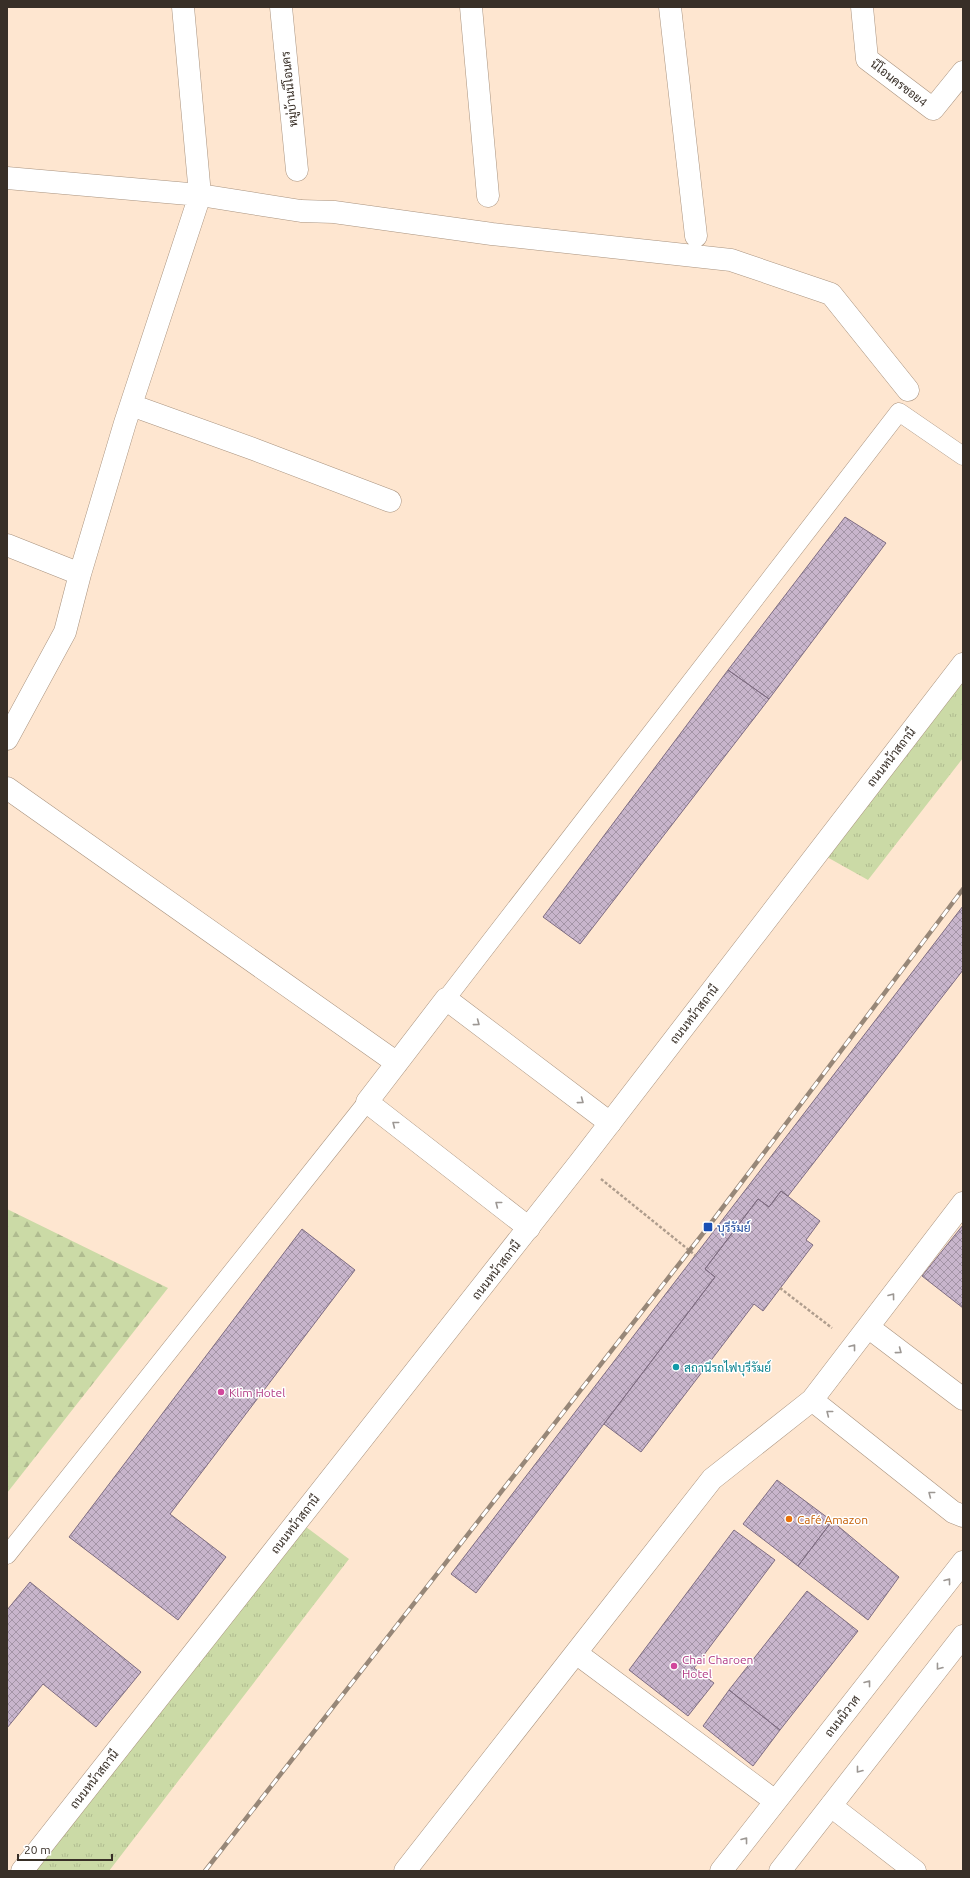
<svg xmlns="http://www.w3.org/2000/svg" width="970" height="1878" viewBox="0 0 970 1878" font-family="Ubuntu,Sarabun,sans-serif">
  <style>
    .grass { fill: url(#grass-tufts) }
    .forest { fill: url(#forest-firs) }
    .building { fill: url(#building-cross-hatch); stroke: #7f6d82 }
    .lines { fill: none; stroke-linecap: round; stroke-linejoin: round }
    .lane-casing { stroke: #a9937f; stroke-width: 19 }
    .street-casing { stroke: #a9937f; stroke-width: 23 }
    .secondary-casing { stroke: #a9937f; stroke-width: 23 }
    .path { stroke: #af9d8d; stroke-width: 2.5; stroke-dasharray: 3 2; stroke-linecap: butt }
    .lane { stroke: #fff; stroke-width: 18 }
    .street { stroke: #fff; stroke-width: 22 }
    .secondary { stroke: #fff; stroke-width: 22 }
    .rail-casing { stroke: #978778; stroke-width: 4.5 }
    .rail { stroke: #fff; stroke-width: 3; stroke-dasharray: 9; stroke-linecap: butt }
    .oneway { stroke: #9c9793 }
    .transit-dot { fill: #1a4fb4; stroke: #fff; stroke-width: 1.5 }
    .culture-dot { fill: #0f9aa8; stroke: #fff; stroke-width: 1.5 }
    .hotel-dot { fill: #d1479c; stroke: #fff; stroke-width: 1.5 }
    .food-dot { fill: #e8710a; stroke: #fff; stroke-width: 1.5 }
    .labels { text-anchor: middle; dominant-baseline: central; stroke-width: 3; stroke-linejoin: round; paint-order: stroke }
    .street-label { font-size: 12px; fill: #382f27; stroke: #fff }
    .transit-label { font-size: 12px; fill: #164399; stroke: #fff; text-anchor: start }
    .culture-label { font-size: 12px; fill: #0d838f; stroke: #fff; text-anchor: start }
    .hotel-label { font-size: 12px; fill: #b23c85; stroke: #fff; text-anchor: start }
    .food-label { font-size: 12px; fill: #c56008; stroke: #fff; text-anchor: start }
  </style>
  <defs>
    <pattern id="grass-tufts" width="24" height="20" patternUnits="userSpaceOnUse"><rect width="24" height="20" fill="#cbdaa6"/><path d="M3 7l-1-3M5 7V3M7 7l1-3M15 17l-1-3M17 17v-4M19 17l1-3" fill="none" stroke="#afbb8f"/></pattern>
    <pattern id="forest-firs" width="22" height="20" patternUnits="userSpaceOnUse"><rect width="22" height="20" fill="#cbdaa6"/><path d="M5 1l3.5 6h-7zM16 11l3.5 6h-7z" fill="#afbb8f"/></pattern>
    <pattern id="building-cross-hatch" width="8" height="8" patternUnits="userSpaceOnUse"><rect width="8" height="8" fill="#c8b5cc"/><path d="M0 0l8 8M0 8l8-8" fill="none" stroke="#a394a6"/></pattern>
  </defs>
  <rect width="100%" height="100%" fill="#fee6d0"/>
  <path class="grass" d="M963,664V758L868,880L818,852Z
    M298,1521L349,1559L109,1871H22Z"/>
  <path class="forest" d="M7,1209L168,1288L7,1493Z"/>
  <path class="building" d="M845,517L886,543L769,699L728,670Z
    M728,670L769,699L580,944L543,917Z
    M963,906V970L788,1196L781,1191L769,1207L758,1199L705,1269L715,1277L476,1593L451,1574Z
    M781,1191L820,1221L806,1240L813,1245L763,1311L754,1304L641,1452L604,1424L715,1277L705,1269L758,1199L769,1207Z
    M963,1225V1308L922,1276Z
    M302,1229L355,1270L170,1514L226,1557L178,1620L69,1537Z
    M777,1480L832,1521L798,1566L743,1524Z
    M832,1521L899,1577L868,1620L798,1566Z
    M734,1530L775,1560L694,1668L714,1683L688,1716L629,1670Z
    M30,1582L141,1672L96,1727L43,1684L7,1728V1610Z
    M807,1591L858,1631L780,1730L729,1690Z
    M729,1690L780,1730L753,1766L703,1726Z"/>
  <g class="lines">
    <g class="lane-casing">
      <path id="lane" d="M446,999L899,412L963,456
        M7,1555L367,1102"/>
    </g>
    <g class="street-casing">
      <path id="street" d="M183,7L200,195L301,211L334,212L492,234L731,260L831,294L908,390
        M281,7L297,170
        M471,7L488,196
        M670,7L696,236
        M862,7L867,59L933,109L963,72
        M7,178L200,195L125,423L80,574L65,632L7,739
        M131,405L256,450L390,501
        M7,545L80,574
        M7,788L397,1063
        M529,1228L367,1102L446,999L610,1123
        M868,1327L963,1399
        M812,1400L953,1512L963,1516
        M576,1653L775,1801
        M831,1806L915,1871
        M405,1871L712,1479L812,1400L963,1203"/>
    </g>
    <g class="secondary-casing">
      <path id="secondary" d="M22,1871L580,1162L963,664
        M721,1871L963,1562
        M780,1871L963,1636"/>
    </g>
    <path class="path" d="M601,1179L695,1255
      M780,1288L832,1328"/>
    <use href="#lane" class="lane"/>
    <use href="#street" class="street"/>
    <use href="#secondary" class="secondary"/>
    <g class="rail-casing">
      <path id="rail" d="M205,1871L708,1227L963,889"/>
    </g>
    <use href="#rail" class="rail"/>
  </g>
  <defs><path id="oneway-chevron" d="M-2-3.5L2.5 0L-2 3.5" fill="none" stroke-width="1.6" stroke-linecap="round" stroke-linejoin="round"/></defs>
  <g class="oneway">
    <use href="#oneway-chevron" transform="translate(477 1023) rotate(37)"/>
    <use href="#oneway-chevron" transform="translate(581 1101) rotate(37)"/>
    <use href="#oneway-chevron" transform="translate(395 1124) rotate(-142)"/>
    <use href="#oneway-chevron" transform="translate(498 1204) rotate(-142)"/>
    <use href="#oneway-chevron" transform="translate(892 1296) rotate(-53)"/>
    <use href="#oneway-chevron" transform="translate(853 1347) rotate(-52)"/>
    <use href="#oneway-chevron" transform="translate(899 1351) rotate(37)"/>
    <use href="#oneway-chevron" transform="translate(829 1413) rotate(-142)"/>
    <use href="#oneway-chevron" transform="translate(931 1494) rotate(-142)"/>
    <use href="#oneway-chevron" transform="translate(948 1581) rotate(-52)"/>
    <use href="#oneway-chevron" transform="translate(939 1667) rotate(128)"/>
    <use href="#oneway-chevron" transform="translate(868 1683) rotate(-52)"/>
    <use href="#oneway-chevron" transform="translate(859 1770) rotate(128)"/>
    <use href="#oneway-chevron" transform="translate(745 1840) rotate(-52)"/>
  </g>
  <rect class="transit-dot" x="703" y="1222" width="10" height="10" rx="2"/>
  <circle class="culture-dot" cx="676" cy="1367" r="4"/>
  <g class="hotel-dot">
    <circle cx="221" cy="1392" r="4"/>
    <circle cx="674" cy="1666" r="4"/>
  </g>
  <circle class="food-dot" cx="789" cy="1519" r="4"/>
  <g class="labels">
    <g class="street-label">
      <text transform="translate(899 83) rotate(38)">นีโอนครซอย4</text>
      <text transform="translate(289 89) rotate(-96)">หมู่บ้านนีโอนคร</text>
      <text transform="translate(891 757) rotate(-52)">ถนนหน้าสถานี</text>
      <text transform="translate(694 1014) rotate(-52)">ถนนหน้าสถานี</text>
      <text transform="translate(496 1270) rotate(-52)">ถนนหน้าสถานี</text>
      <text transform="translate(295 1524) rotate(-52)">ถนนหน้าสถานี</text>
      <text transform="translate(842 1716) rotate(-52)">ถนนนิวาศ</text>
      <text transform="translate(94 1779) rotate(-52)">ถนนหน้าสถานี</text>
    </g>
    <g class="transit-label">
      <text x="717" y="1227">บุรีรัมย์</text>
    </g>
    <g class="culture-label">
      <text x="684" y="1367">สถานีรถไฟบุรีรัมย์</text>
    </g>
    <g class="hotel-label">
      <text x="229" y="1392">Klim Hotel</text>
      <text x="682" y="1659">Chai Charoen<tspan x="682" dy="14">Hotel</tspan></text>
    </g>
    <g class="food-label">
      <text x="797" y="1519">Café Amazon</text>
    </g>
  </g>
  <rect width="970" height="1878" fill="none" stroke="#382f27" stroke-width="16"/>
  <path d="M18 1854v6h94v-6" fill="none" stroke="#382f27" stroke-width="2"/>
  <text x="24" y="1854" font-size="12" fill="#382f27" stroke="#ffffff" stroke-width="3" paint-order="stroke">20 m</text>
</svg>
